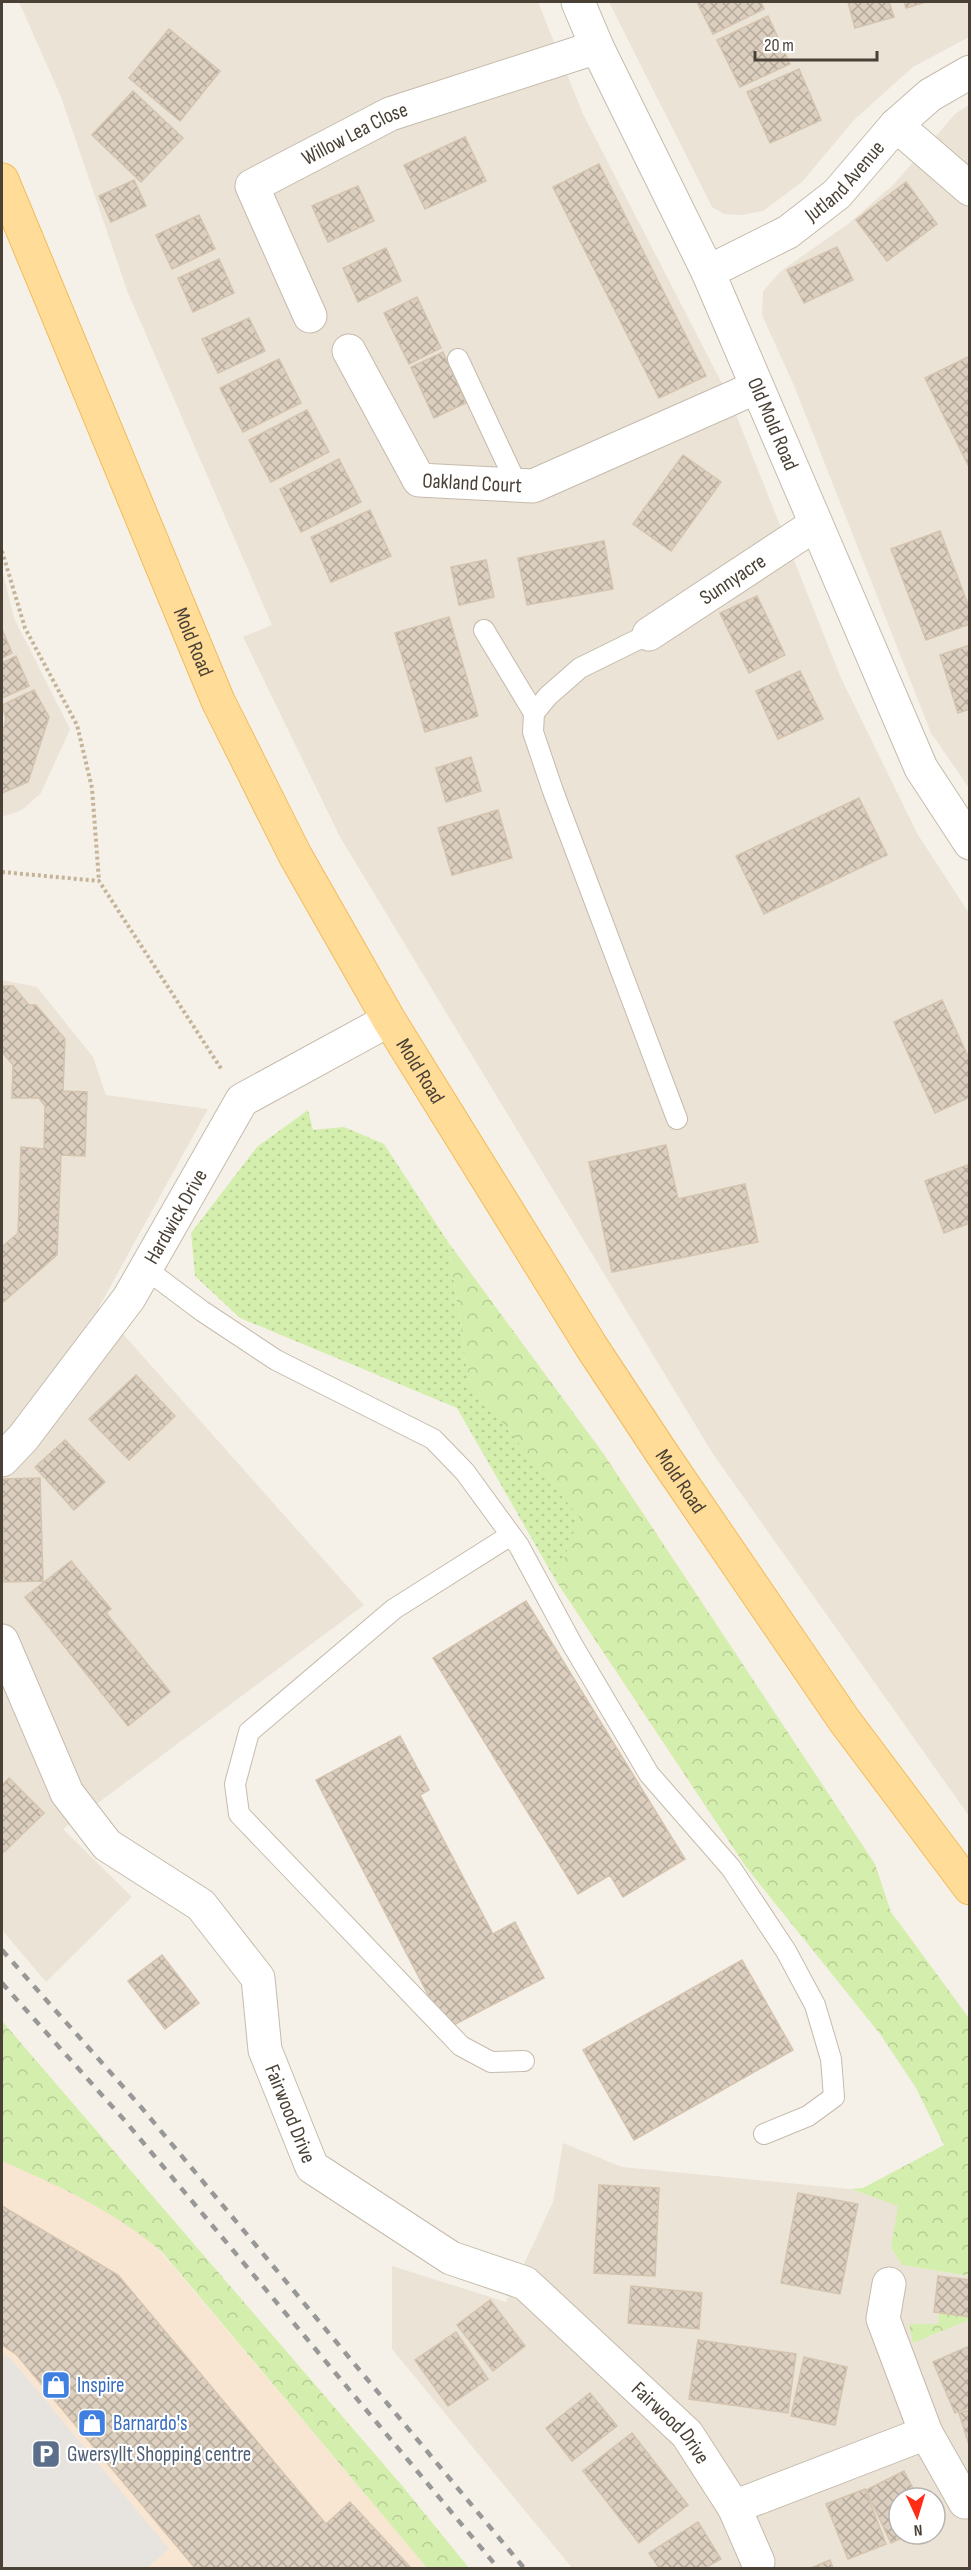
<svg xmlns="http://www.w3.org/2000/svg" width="971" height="2570" viewBox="0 0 971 2570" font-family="'Sofia Sans Condensed',sans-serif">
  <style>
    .residential { fill: #eae3d6; fill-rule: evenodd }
    .commercial { fill: #f9e6d2 }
    .grass { fill: url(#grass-dots) }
    .forest { fill: url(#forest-crowns) }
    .parking { fill: #e7e4e0 }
    .building { fill: url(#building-cross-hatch); stroke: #d4c4af; stroke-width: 1.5 }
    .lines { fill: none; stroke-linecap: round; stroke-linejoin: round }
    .lane-casing { stroke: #c5bbac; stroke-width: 22 }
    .street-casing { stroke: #c5bbac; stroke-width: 35 }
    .primary-casing { stroke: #f1bc5b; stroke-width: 35 }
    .path { stroke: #c6b499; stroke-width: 4; stroke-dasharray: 3 3; stroke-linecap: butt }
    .lane { stroke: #fff; stroke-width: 20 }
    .street { stroke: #fff; stroke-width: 33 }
    .primary { stroke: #ffdc98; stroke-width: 33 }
    .rail { stroke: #989898; stroke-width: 4.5; stroke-dasharray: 8 8; stroke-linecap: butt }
    .labels { text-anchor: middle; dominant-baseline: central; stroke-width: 4.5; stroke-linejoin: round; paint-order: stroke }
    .street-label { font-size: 21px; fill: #4a4136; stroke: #fff }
    .shop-label { font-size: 21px; fill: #366cbe; stroke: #fff; text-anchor: start }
    .service-label { font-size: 21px; fill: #4e5e75; stroke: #fff; text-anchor: start }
  </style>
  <defs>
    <pattern id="grass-dots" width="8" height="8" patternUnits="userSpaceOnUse" patternTransform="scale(1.5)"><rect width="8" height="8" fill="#d4eead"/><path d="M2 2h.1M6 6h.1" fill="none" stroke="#b8cd95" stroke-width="1.8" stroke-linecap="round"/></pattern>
    <pattern id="forest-crowns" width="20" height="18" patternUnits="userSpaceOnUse" patternTransform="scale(1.5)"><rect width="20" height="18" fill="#d4eead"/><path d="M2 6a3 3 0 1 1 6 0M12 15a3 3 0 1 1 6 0" fill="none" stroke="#b8cd95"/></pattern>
    <pattern id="building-cross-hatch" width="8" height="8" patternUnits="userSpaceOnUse" patternTransform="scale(1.5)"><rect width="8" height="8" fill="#dccfbf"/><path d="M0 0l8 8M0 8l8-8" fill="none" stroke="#b4aa9c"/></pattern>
  </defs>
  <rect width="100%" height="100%" fill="#f6f1e8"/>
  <path class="residential" d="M19,2H538L583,114L729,397L841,678L918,835L969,913V1816L713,1454L340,837L243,637L272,625L128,293L61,97Z
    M609,2H969V37L913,67L854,120L802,182L763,211L741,215L724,214L712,207Z
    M969,105V788L931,733L795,388L762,315L763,291L781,271L848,224L894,184L956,113Z
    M2,569L14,618L70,729L41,793L22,810L2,817Z
    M2,980L37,987L93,1057L106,1095L208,1109L99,1307L364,1605L63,1829L132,1897L46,1982L2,1930Z
    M563,2143L622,2167L851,2189L899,2206L891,2248L902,2265L969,2276V2314L939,2309L938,2324L909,2325L913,2343L969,2320V2568H572L392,2349V2266L506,2302L553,2202ZM899,2498H935V2534H899Z"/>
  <path class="commercial" d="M2,2161L73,2191L140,2233L162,2253L427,2568H2Z"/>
  <path class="grass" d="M308,1110L313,1130L344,1127L384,1144L448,1242L469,1382L580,1517L556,1581L457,1408L240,1318L195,1276L191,1233L257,1147Z"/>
  <path class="forest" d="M448,1242L603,1453L875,1864L891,1912L969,2018V2276L902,2265L891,2248L898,2206L851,2189L863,2188L944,2145L916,2088L880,2034L746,1867L556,1581L579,1517L469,1382Z
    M2,2021L404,2488L469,2568H427L163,2253C115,2211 59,2186 2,2161Z
    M939,2309L969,2314V2320L913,2343L909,2324H938Z"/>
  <path class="parking" d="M2,2353L11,2359L169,2549L147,2568H2Z"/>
  <path class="building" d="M697,2H761L764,9L713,34Z
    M848,2H889L894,17L855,28Z
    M904,2H926L906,8Z
    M768,16L790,64L740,87L717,40Z
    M169,29L220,71L180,121L129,78Z
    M799,69L821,120L770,143L747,92Z
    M133,91L183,138L141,182L92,135Z
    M465,137L486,181L425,209L404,165Z
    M599,164L706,376L659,398L553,187Z
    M134,180L146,206L111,222L99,196Z
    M906,182L937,224L887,261L856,220Z
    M358,186L374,221L328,242L312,206Z
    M199,215L215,249L172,269L156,235Z
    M837,247L853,280L804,303L787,270Z
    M386,248L401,281L358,302L343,268Z
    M219,259L234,293L193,312L178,278Z
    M417,297L441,348L409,364L384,313Z
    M249,318L265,351L218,373L202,339Z
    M443,352L466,403L434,418L411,367Z
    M970,356V469L925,378Z
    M279,359L301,403L243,432L220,388Z
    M307,410L329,452L271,482L249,440Z
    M683,455L721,482L671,551L633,524Z
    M339,459L361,502L301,532L280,489Z
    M370,510L391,556L331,582L311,537Z
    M940,531L970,610V624L926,640L891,549Z
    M604,541L613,589L527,605L518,558Z
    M486,560L494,597L459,605L451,567Z
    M757,596L785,655L749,673L720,613Z
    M449,617L478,716L425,732L395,633Z
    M2,629L12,653L2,658Z
    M970,645V709L958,713L940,655Z
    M16,656L29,686L2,698V663Z
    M800,671L823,719L778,739L756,691Z
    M34,690L49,717L28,782L2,793V734L6,719L2,705Z
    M471,757L481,791L446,802L436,768Z
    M859,798L887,855L764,914L736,856Z
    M498,810L512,858L452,875L438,828Z
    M2,986H13L29,1005H36L65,1039L63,1091L87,1092L85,1156L61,1155L57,1255L2,1303V1247L18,1233L21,1147L44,1149L45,1106L39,1098H12L13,1065L2,1052Z
    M942,1000L970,1061V1097L935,1113L894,1022Z
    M666,1145L678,1199L745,1184L758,1242L612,1272L589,1162Z
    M970,1164V1223L944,1233L925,1181Z
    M136,1375L175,1416L129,1460L89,1419Z
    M65,1440L105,1482L74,1510L35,1467Z
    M40,1478L43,1581L4,1582L2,1479Z
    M71,1561L111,1609L106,1613L170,1692L128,1726L25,1597Z
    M526,1601L685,1859L623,1897L610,1875L578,1894L433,1658Z
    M400,1736L429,1790L420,1795L493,1934L515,1922L544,1978L446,2029L316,1780Z
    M9,1778L44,1813L4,1852L2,1850V1785Z
    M162,1955L199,2003L165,2029L128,1981Z
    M742,1960L793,2050L634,2140L583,2050Z
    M599,2185L659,2188L655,2276L594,2273Z
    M798,2193L858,2204L840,2294L781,2283Z
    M2,2206L118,2275L326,2524L350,2502L411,2568H195L16,2354L2,2345Z
    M938,2276L970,2280V2317L934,2312Z
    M631,2286L702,2293L699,2329L628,2323Z
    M490,2300L525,2346L493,2371L457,2325Z
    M456,2332L488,2379L448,2406L415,2360Z
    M698,2340L796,2354L788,2413L689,2399Z
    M970,2346V2407L955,2413L933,2362Z
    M804,2357L847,2367L835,2425L791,2416Z
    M590,2393L617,2426L572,2461L546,2428Z
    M970,2410V2448L959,2413Z
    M632,2433L688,2505L639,2543L583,2471Z
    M904,2471L918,2498H899V2534H910L891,2543L866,2490Z
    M865,2489L886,2544L848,2559L826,2504Z
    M698,2522L721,2559L705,2568H659L649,2553Z
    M830,2560L833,2568H811Z"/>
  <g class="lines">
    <g class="lane-casing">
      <path id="lane" d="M458,359L517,485
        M484,630L534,713
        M649,634L580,668L548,696L534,713L533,732L553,791L677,1119
        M146,1269L202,1311L276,1360L433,1439L465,1472L519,1546L572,1644L649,1774L731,1868L786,1951L815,2005L831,2059L834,2097L808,2116L764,2134
        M511,1535L394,1609L249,1732L235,1784L239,1814L461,2046L491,2062L524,2061"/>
    </g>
    <g class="street-casing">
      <g id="street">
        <path id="s1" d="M578,2L597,47L708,272L921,768L970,843"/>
        <path d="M896,125L970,189"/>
        <path id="s2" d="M708,272L788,232L837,194L896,125L930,95L970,72"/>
        <path id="s3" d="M310,316L252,186L390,114L597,47"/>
        <path id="s4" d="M349,351L419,480L533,486L757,387"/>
        <path id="s5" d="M649,634L816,524"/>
        <path id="s6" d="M2,1460L23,1438L129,1298L242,1100L389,1020"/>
        <path id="s7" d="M2,1641L67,1793L107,1845L201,1905L258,1978L265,2050L312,2167L451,2258L525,2283L687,2434L734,2507L926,2433L965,2502"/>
        <path d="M889,2284L883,2319L926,2433"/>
        <path d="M734,2507L758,2562"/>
      </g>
    </g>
    <g class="primary-casing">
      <g id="primary">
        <path id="s8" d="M2,180L218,701L295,855L389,1020L591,1346L663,1455L844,1720L970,1888"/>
      </g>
    </g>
    <path class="path" d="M2,551L25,628L77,725L92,788L99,881
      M2,872L99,881L222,1070"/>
    <use href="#lane" class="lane"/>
    <use href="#street" class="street"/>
    <use href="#primary" class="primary"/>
    <path class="rail" d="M2,1950L141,2107L524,2568
      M2,1983L126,2122L498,2568"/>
  </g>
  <defs>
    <g id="shop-square" transform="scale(1.5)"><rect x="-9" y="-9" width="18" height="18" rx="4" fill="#3f7fe0" stroke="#fff"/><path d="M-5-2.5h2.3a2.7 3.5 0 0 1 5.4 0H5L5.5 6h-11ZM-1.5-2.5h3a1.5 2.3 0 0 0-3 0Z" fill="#fff"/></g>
    <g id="parking-square" transform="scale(1.5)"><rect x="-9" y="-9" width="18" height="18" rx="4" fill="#5c6f8a" stroke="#fff"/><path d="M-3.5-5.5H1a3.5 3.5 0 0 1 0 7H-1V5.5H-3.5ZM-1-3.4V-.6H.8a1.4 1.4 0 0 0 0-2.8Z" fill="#fff"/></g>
  </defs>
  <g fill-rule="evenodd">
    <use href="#shop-square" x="56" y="2385"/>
    <use href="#shop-square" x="92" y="2423"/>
    <use href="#parking-square" x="46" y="2454"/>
  </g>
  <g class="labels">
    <g class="street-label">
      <text stroke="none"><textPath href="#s3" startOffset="258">Willow Lea Close</textPath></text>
      <text stroke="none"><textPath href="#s2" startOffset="166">Jutland Avenue</textPath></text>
      <text stroke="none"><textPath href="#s1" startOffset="465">Old Mold Road</textPath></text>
      <text stroke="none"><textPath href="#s4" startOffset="200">Oakland Court</textPath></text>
      <text stroke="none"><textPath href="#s5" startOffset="100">Sunnyacre</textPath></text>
      <text stroke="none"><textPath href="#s8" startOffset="500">Mold Road</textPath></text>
      <text stroke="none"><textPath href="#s8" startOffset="986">Mold Road</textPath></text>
      <text stroke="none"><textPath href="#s6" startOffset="300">Hardwick Drive</textPath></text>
      <text stroke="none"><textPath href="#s8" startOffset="1472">Mold Road</textPath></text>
      <text stroke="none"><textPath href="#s7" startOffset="576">Fairwood Drive</textPath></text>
      <text stroke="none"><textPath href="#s7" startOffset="1080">Fairwood Drive</textPath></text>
    </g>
    <g class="shop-label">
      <text x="77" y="2385">Inspire</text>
      <text x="113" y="2423">Barnardo's</text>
    </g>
    <g class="service-label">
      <text x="67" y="2454">Gwersyllt Shopping centre</text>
    </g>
  </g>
  <rect width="971" height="2570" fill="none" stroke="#4a4136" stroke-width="6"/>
  <g transform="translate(917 2516) rotate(176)"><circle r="28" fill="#ffffff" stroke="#b7b3af" stroke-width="1.5"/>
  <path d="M0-4.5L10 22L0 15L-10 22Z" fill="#ff2c16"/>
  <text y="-9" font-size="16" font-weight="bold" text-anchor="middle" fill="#4a4136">N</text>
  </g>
  <path d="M755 51v9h122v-9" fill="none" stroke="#4a4136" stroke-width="3"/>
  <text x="764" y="51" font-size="18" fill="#4a4136" stroke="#ffffff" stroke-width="4.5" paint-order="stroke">20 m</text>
</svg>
